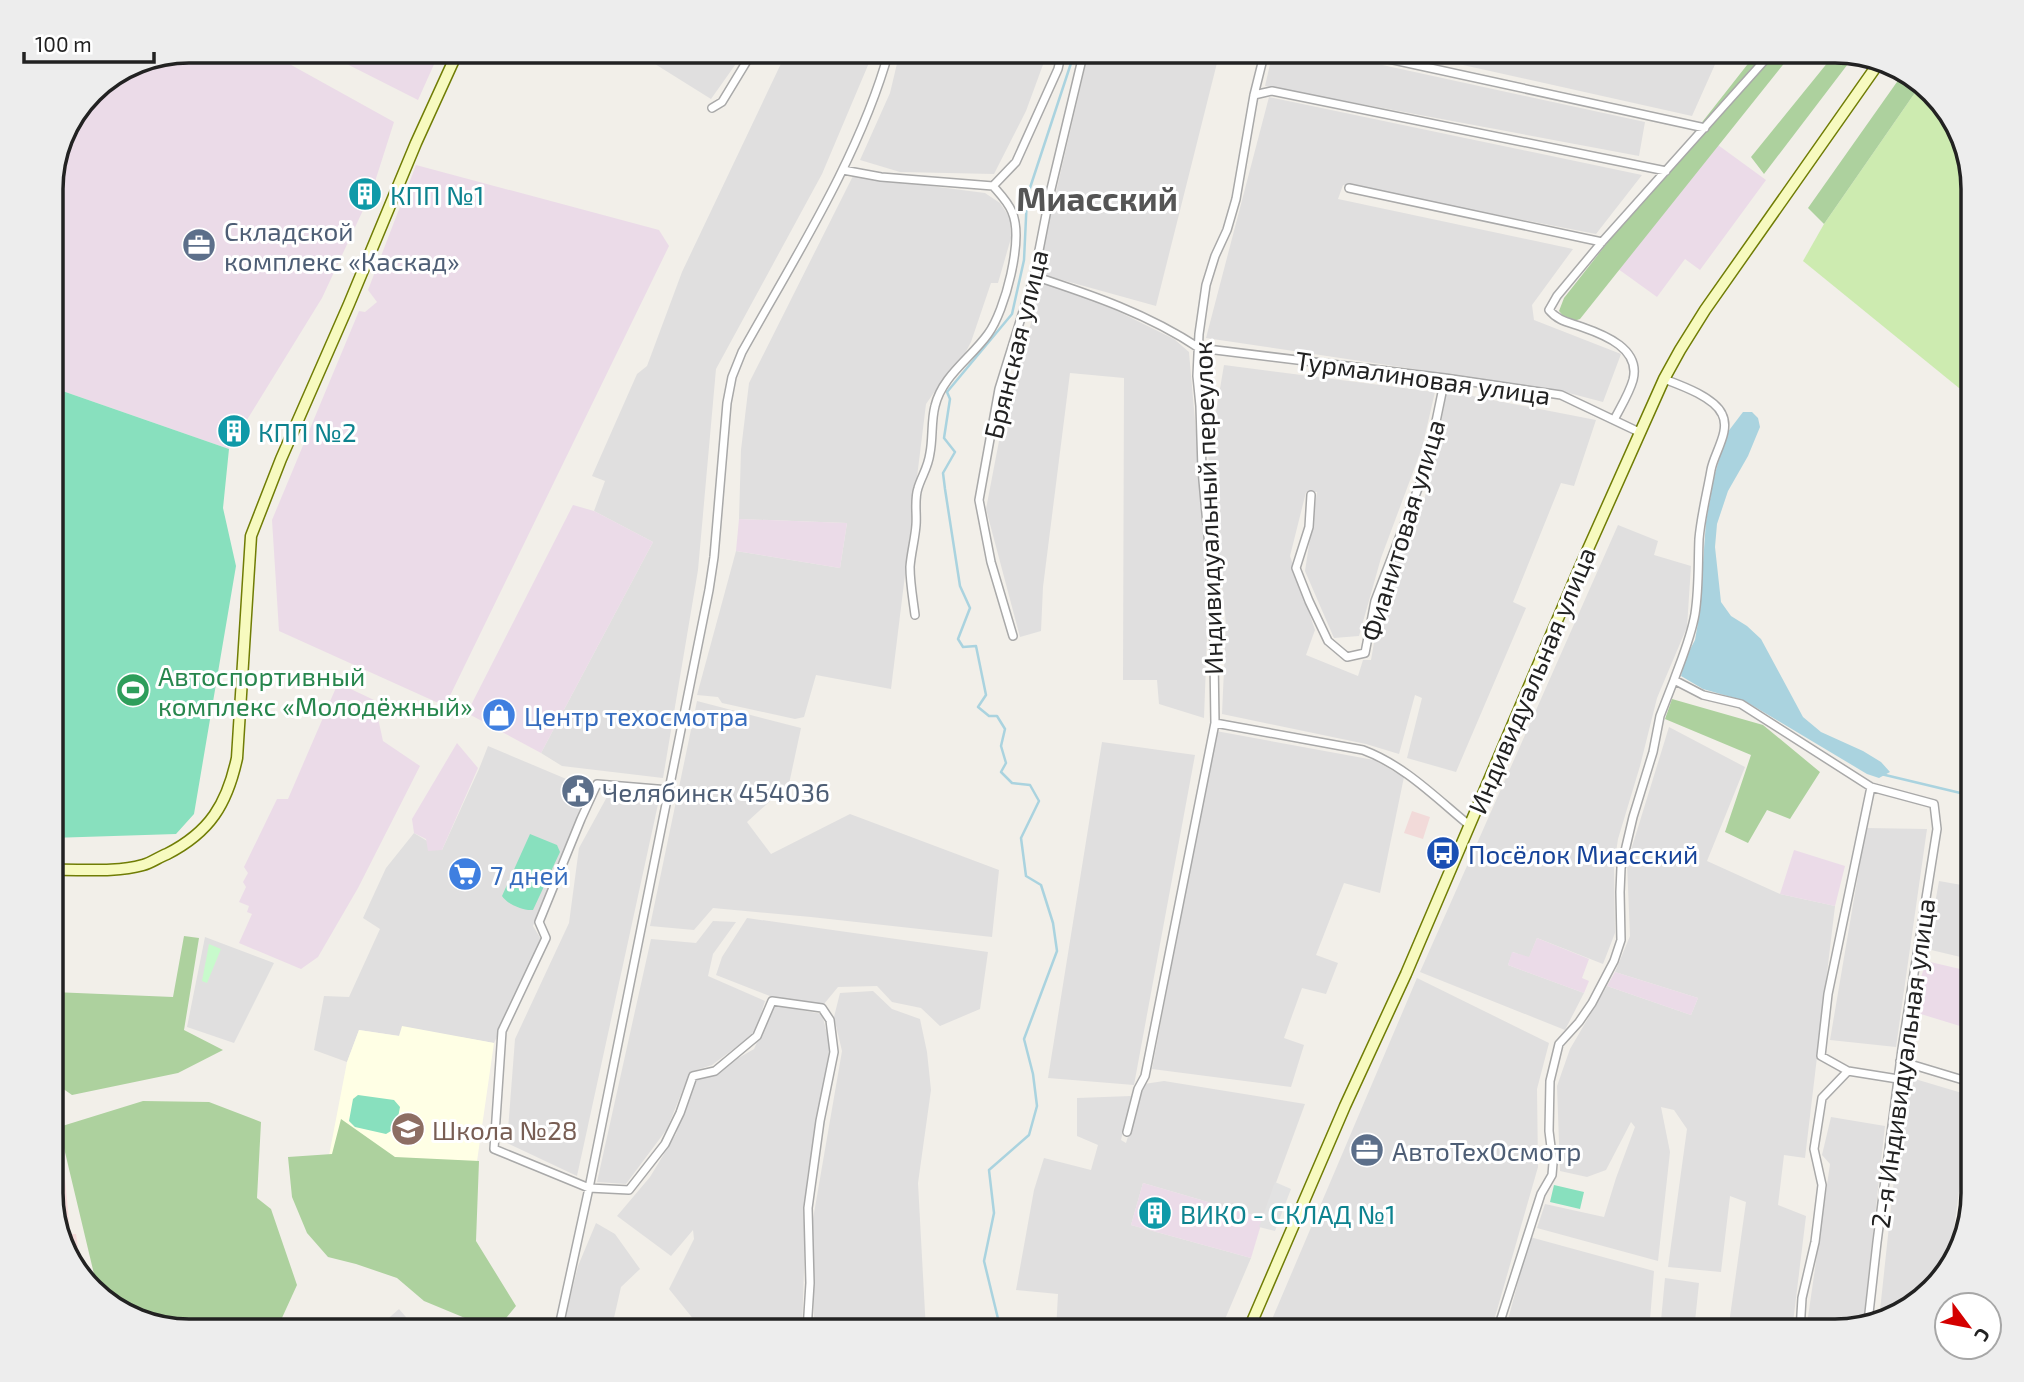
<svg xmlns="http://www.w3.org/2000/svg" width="2024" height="1382" viewBox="0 0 2024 1382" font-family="'Exo 2',sans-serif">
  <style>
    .residential { fill: #e0dfdf }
    .commercial { fill: #f2dad9 }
    .industrial { fill: #ebdbe8 }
    .education { fill: #ffffe5 }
    .grass { fill: #cdebb0 }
    .forest { fill: #add19e }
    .park { fill: #c8facc }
    .pitch { fill: #88e0be }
    .parking { fill: #e2e2e2 }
    .water { fill: #aad3df }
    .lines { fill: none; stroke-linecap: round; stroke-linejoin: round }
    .stream { stroke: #aad3df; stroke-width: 2.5 }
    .street-casing { stroke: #a9a9a9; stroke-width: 10 }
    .secondary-casing { stroke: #707d05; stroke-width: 13 }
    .street { stroke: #fff; stroke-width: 7 }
    .secondary { stroke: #f7fabf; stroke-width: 10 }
    .labels { text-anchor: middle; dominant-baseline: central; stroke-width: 6; stroke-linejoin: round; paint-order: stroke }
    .culture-label { font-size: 26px; fill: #0d838f; stroke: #fff; text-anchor: start }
    .service-label { font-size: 26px; fill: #4e5e75; stroke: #fff; text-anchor: start }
    .street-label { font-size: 26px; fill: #222; stroke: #fff }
    .leisure-label { font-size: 26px; fill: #27864d; stroke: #fff; text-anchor: start }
    .shop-label { font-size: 26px; fill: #366cbe; stroke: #fff; text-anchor: start }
    .transit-label { font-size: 26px; fill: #164399; stroke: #fff; text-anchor: start }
    .education-label { font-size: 26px; fill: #785e54; stroke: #fff; text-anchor: start }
    .district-label { font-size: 33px; font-weight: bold; fill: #555; stroke: #fff }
    .rim { fill: none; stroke: #222; stroke-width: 3.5 }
  </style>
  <rect width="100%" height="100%" fill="#f2efe9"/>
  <path class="residential" d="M640,51H745L711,99L639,54Z
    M787,51H874L822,174L716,369L698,570L663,778L562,766L541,753L653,542L594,511L605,481L592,476L637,374L647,366L682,272Z
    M900,51H1048L1026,111L994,174L900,172L860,160L890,93Z
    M1089,51H1220L1156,306L1037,273Z
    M1273,51H1318L1645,122L1639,156L1265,86Z
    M1400,51H1721L1692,116Z
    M1269,97L1642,175L1596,234L1343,185L1338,199L1573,249L1532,305L1534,320L1621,354L1603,402L1561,391L1206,338Z
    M853,176L985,193L1000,203L1010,218L1011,238L998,283H991L971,342L962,359L949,371L926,404L891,689L816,675L804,717L795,719L722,703L718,697L697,695L736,551L840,568L847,523L739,519L741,450L749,383Z
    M1042,282L1099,302L1174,339L1189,352L1209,582L1204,718L1159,704L1157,680H1123L1124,378L1070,373L1043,587L1041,631L1020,637L986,509L999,441Z
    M1224,365L1435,392L1422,448L1381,558L1359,636L1334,638L1305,571L1317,492H1306L1290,556L1315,630L1306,655L1358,676L1363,660H1371L1383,590L1425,497L1447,391L1596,420L1574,486L1561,483L1513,602L1526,608L1456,772L1407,758L1422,698L1415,695L1399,754L1366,744L1222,714L1226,624L1205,425L1215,418Z
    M1618,525L1658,541L1654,555L1691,566L1687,627L1657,698L1640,766L1618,839L1614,866L1615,933L1603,964L1537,938L1529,958L1513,952L1508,965L1584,993L1565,1030L1420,972Z
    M697,701L801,728L789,784L747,822L771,854L850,814L999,870L992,937L811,917L713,908L694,930L650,926Z
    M1669,727L1745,767L1707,861L1780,894L1835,906L1805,1158L1784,1155L1778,1205L1806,1216L1792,1331H1728L1746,1202L1730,1196L1721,1272L1668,1267L1687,1129L1674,1110L1661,1107L1670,1152L1658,1261L1537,1228L1545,1204L1604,1217L1616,1178L1635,1127L1631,1122L1606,1170L1587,1177L1560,1171L1557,1086L1570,1049L1607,986L1691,1015L1698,998L1615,972L1630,936L1627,863Z
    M1216,731L1374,760L1404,777L1380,893L1344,883L1316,955L1338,963L1326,994L1302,988L1284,1038L1304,1045L1291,1087L1152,1069Z
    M1102,742L1195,755L1134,1085L1048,1078Z
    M488,746L590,789L533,926L542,941L494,1043L460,1037L400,1036L359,1030L347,1062L314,1050L324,996L349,997L380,929L363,918L386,868L414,833L442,850L479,769Z
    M608,795H660L577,1176L507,1143L515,1039L569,923L579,848Z
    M1866,828L1927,829L1896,1047L1830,1040Z
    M1939,881L1973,887V960L1927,949Z
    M747,918L988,952L980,1009L940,1026L921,1008L892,1002L877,986L838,987L824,1004L770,996L716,975L722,957Z
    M713,921L736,922L713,954L708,976L765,1001L755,1033L712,1065L690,1072L667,1129L626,1184L597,1182L651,939L696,943Z
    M205,937L274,963L234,1043L187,1027Z
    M1417,978L1549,1043L1537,1089L1538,1167L1491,1331H1267Z
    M873,991L892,1009L920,1019L927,1052L931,1090L918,1183L926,1331H814L813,1219L842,1051L834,1017L840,993Z
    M774,1005L822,1014L830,1046L807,1178L802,1331H703L669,1289L694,1239L693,1230L671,1256L617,1216L650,1177L676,1134L693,1081L716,1071L754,1049Z
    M1905,1076L1972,1096L1948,1272L1904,1313L1879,1320Z
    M1164,1081L1305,1104L1263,1218L1143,1183L1131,1225L1251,1258L1220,1331H1056L1058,1294L1016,1290L1034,1190L1044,1158L1091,1170L1098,1145L1077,1136V1098L1131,1096L1121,1140L1126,1143L1144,1084Z
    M1831,1117L1885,1126L1863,1324L1836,1331H1806L1830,1164L1822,1155Z
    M596,1223L615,1234L640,1269L621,1287L611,1331H562L578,1266Z
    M1530,1237L1654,1271L1649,1331H1505Z
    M1665,1278L1699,1283L1694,1331H1660Z
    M399,1309L418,1331H374Z"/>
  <path class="commercial" d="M1412,811L1430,817L1423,839L1404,833Z
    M60,1123L70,1234H76L82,1276L69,1262L51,1202V1124Z
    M442,1320L546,1331H445Z"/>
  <path class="industrial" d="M189,51H266L394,122L372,191L322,298L229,449L51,387V180L61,135L91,91L136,61Z
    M335,51H440L418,100L333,57Z
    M1707,137L1766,180L1700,270L1685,259L1657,297L1614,266Z
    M416,165L659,230L669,246L445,706L279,631L272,520L359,311L365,312L377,302L368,290Z
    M573,505L594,511L653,542L541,753L467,713Z
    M739,519L847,523L840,568L736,551Z
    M338,683L374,700L383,741L420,766L358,888L318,957L301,969L239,943L252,914L247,912L249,906L239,902L246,887L243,882L248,873L244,867L277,799H288Z
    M457,743L478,768L442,850L428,851L426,839L414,833L412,819Z
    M1794,850L1845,866L1835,906L1780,894Z
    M1537,938L1589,959L1582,978L1589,981L1584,993L1508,965L1512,952L1529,957Z
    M1926,961L1973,972V1030L1911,1011Z
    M1615,972L1698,998L1691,1015L1607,986Z
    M1143,1183L1263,1218L1251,1258L1131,1225Z"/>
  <path class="education" d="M402,1026L494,1043L469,1217L321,1197L347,1062L359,1030L399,1036Z"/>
  <path class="grass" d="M1921,84L1959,127L1973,188V387L1959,388L1803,261L1824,224Z"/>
  <path class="forest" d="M1758,51H1794L1580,319L1574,321L1565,318L1559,311L1564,298Z
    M1837,51L1854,56L1764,174L1751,157Z
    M1904,72L1912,74L1921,84L1824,224L1808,208Z
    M1672,699L1763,725L1820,772L1790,819L1767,810L1748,843L1725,832L1751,755L1665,719Z
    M184,936L199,938L184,1030L223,1050L178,1073L72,1095L52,1081L53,992L173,997Z
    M143,1101L209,1102L261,1122L257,1198L271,1209L297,1285L276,1331H189L112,1308L99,1295L59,1127Z
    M341,1119L395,1157L479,1161L476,1241L516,1306L498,1328L465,1318L424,1301L397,1278L356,1264L328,1257L307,1233L292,1197L288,1157L332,1154Z"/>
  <path class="park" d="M209,944L221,949L207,983L202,981Z"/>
  <path class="pitch" d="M51,387L229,449L223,508L236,566L194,814L176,834L51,838Z
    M530,834L557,845L560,852L533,910C523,911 507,904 502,896Z
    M358,1095L394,1100L400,1107L396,1128L386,1134L355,1127L349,1121L353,1099Z
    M1554,1185L1584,1192L1580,1209L1550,1202Z"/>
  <path class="parking" d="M1275,1182L1291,1189L1275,1231L1259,1227Z"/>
  <path class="water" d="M1743,412H1752L1758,418L1760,427L1748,456L1728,491L1717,524L1715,547L1721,602L1731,616L1747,626L1761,639L1803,717L1821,732L1863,751L1881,762L1890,772L1879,778L1867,774L1745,701L1703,689L1681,676L1685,659L1695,640L1699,617L1706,522L1714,477L1727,433Z"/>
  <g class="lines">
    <path class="stream" d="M1881,774L1973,796
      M1001,1331L984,1261L994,1213L989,1170L1029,1135L1037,1106L1033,1074L1024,1039L1057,951L1053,923L1041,885L1026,876L1021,838L1039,801L1030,785L1012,783L1001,772L1006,763L1001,746L1005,729L997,716H989L978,707L986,695L976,646L963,647L958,639L970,608L960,586L945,489L943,473L955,452L944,438L950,399L947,392L1012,314L1024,260L1027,197L1075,51"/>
    <g class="street-casing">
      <path id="street" d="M1352,51L1705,128
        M1254,95L1272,91L1666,171
        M712,108L722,102L753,51
        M843,170L881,177L993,186
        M1349,188L1602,242
        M1034,276C1092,295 1148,314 1199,348L1445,378L1561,395L1639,432
        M1664,379C1680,385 1714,397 1722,414C1731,431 1714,453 1711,470C1707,493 1701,516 1699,539C1698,564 1699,589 1695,614C1691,637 1682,658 1674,680L1703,695L1741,704L1871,787L1934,804L1937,829L1902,1049L1877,1242L1868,1322
        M1614,420C1620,408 1629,394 1633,380C1641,349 1605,335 1582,327C1568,322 1558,321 1549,310L1557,296L1602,242L1773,51
        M1311,495L1309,527L1296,568L1309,601L1328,641L1347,657L1365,653L1375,601L1427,465L1445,378
        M915,615C913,599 910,583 910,567C911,553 915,539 916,525C917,513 914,500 918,488C922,475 928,468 930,453C933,438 931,421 935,406C942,376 971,358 988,334C1005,311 1024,239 1012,212C1008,202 1000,194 993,186L1016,162L1058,69L1062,51
        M1013,636L991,562L979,500L999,389L1034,276L1051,189L1084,51
        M1215,723L1363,750C1404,765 1436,798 1469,825
        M669,790L597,784L581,819L539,922L546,938L502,1031L494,1149L589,1188L629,1190L665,1144L680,1113L693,1076L715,1071L757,1036L772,1001L822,1008L830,1020L834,1052L820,1121L808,1208L810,1283L807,1331
        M1900,1061L1973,1083
        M1848,1071L1821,1056L1828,994L1871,787
        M1127,1132L1138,1089L1145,1076L1215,723L1213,591L1202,469L1200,406L1197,376L1199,334L1206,285L1215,256L1227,230L1236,199L1254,95L1265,51
        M1968,1212L1973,1183
        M420,1326L425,1331
        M558,1331L589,1188L709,590L714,557L727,403L732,377L742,352C795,257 860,156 889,51
        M1497,1331L1541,1194L1552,1175L1553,1163L1549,1131L1550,1081L1559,1044L1579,1022L1592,1003L1614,961L1621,940L1620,892L1621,868L1633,817L1653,752L1660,716L1674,680
        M1800,1331L1802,1298L1815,1242L1822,1185L1814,1149L1822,1098L1848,1071L1898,1079"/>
    </g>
    <g class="secondary-casing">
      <path id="secondary" d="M51,870C80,869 114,873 143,865C151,863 159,857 167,854C210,832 227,804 237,758L251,536L281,459L349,304L416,143L458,51
        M1248,1331L1345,1106L1406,974L1580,567L1664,379L1680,350L1705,310L1878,64"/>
    </g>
    <use href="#street" class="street"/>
    <use href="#secondary" class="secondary"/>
  </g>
  <defs>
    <g id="building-disc" transform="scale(1.75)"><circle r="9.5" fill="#0f9aa8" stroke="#fff"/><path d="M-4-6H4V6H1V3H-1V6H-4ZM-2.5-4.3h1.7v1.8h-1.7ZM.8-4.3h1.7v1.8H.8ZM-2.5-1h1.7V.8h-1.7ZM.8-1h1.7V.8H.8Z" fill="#fff"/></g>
    <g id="office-disc" transform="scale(1.75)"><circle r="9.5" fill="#5c6f8a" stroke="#fff"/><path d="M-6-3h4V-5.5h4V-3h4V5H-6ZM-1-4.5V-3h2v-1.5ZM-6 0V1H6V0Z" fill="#fff"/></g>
    <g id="stadium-disc" transform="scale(1.75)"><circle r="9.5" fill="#2e9e5b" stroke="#fff"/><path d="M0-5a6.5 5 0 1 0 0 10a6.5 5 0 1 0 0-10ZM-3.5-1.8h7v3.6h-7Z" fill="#fff"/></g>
    <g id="shop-disc" transform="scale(1.75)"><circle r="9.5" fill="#3f7fe0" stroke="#fff"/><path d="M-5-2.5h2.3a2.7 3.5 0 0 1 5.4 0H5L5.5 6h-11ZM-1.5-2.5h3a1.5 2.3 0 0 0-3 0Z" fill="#fff"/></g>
    <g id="civic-disc" transform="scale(1.75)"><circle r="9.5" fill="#5c6f8a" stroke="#fff"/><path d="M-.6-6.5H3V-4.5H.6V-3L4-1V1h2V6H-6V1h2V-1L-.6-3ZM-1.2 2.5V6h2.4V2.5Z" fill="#fff"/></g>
    <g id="bus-disc" transform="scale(1.75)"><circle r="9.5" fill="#1a4fb4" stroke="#fff"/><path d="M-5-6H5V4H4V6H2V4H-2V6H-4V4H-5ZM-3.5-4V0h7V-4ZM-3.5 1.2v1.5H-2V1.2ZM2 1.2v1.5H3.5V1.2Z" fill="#fff"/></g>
    <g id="supermarket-disc" transform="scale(1.75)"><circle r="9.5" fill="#3f7fe0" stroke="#fff"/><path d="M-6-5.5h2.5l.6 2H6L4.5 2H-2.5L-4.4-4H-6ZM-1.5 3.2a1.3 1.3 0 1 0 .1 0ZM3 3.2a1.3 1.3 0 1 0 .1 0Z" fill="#fff"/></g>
    <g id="school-disc" transform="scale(1.75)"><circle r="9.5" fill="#8d6e63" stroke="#fff"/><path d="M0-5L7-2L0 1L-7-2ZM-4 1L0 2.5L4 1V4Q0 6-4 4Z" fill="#fff"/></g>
  </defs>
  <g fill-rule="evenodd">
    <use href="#building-disc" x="365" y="194"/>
    <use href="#office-disc" x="199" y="245"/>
    <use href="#building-disc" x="234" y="431"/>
    <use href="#stadium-disc" x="133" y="690"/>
    <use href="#shop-disc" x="499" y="715"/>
    <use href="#civic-disc" x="578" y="791"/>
    <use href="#bus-disc" x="1443" y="853"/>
    <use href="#supermarket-disc" x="465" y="874"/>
    <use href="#school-disc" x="408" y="1129"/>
    <use href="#office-disc" x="1367" y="1150"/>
    <use href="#building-disc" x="1155" y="1213"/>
  </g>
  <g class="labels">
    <g class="culture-label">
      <text x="390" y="194">КПП №1</text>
      <text x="258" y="431">КПП №2</text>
      <text x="1180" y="1213">ВИКО - СКЛАД №1</text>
    </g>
    <g class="service-label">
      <text x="224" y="230">Складской<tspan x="224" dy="30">комплекс «Каскад»</tspan></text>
      <text x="602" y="791">Челябинск 454036</text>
      <text x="1392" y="1150">АвтоТехОсмотр</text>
    </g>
    <g class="street-label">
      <text transform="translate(1015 344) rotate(-76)">Брянская улица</text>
      <text transform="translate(1423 377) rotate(8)">Турмалиновая улица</text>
      <text transform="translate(1207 508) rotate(-92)">Индивидуальный переулок</text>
      <text transform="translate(1402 530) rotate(-73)">Фианитовая улица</text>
      <text transform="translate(1531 680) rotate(-67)">Индивидуальная улица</text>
      <text transform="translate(1902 1063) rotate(-82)">2-я Индивидуальная улица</text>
    </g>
    <g class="leisure-label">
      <text x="158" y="675">Автоспортивный<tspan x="158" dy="30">комплекс «Молодёжный»</tspan></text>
    </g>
    <g class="shop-label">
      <text x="524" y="715">Центр техосмотра</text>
      <text x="490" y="874">7 дней</text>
    </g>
    <g class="transit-label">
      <text x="1468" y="853">Посёлок Миасский</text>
    </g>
    <g class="education-label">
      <text x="432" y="1129">Школа №28</text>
    </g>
    <g class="district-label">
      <text x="1097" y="198">Миасский</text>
    </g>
  </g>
  <path d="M0 0H2024V1382H0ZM189 63H1835A126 126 0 0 1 1961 189V1193A126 126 0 0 1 1835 1319H189A126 126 0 0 1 63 1193V189A126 126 0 0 1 189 63Z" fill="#ededed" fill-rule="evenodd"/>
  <path class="rim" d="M189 63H1835A126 126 0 0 1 1961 189V1193A126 126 0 0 1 1835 1319H189A126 126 0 0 1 63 1193V189A126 126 0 0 1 189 63Z"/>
  <g transform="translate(1968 1326) rotate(122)"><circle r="33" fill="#ffffff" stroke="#a7a7a7" stroke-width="2"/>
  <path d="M0-5L12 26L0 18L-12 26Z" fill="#d40000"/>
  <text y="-10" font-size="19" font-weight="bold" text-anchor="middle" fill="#222222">С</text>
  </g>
  <path d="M24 52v10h130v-10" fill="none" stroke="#222222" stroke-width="3.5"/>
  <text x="35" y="52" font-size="21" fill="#222222" stroke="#ffffff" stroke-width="5" paint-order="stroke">100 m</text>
</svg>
